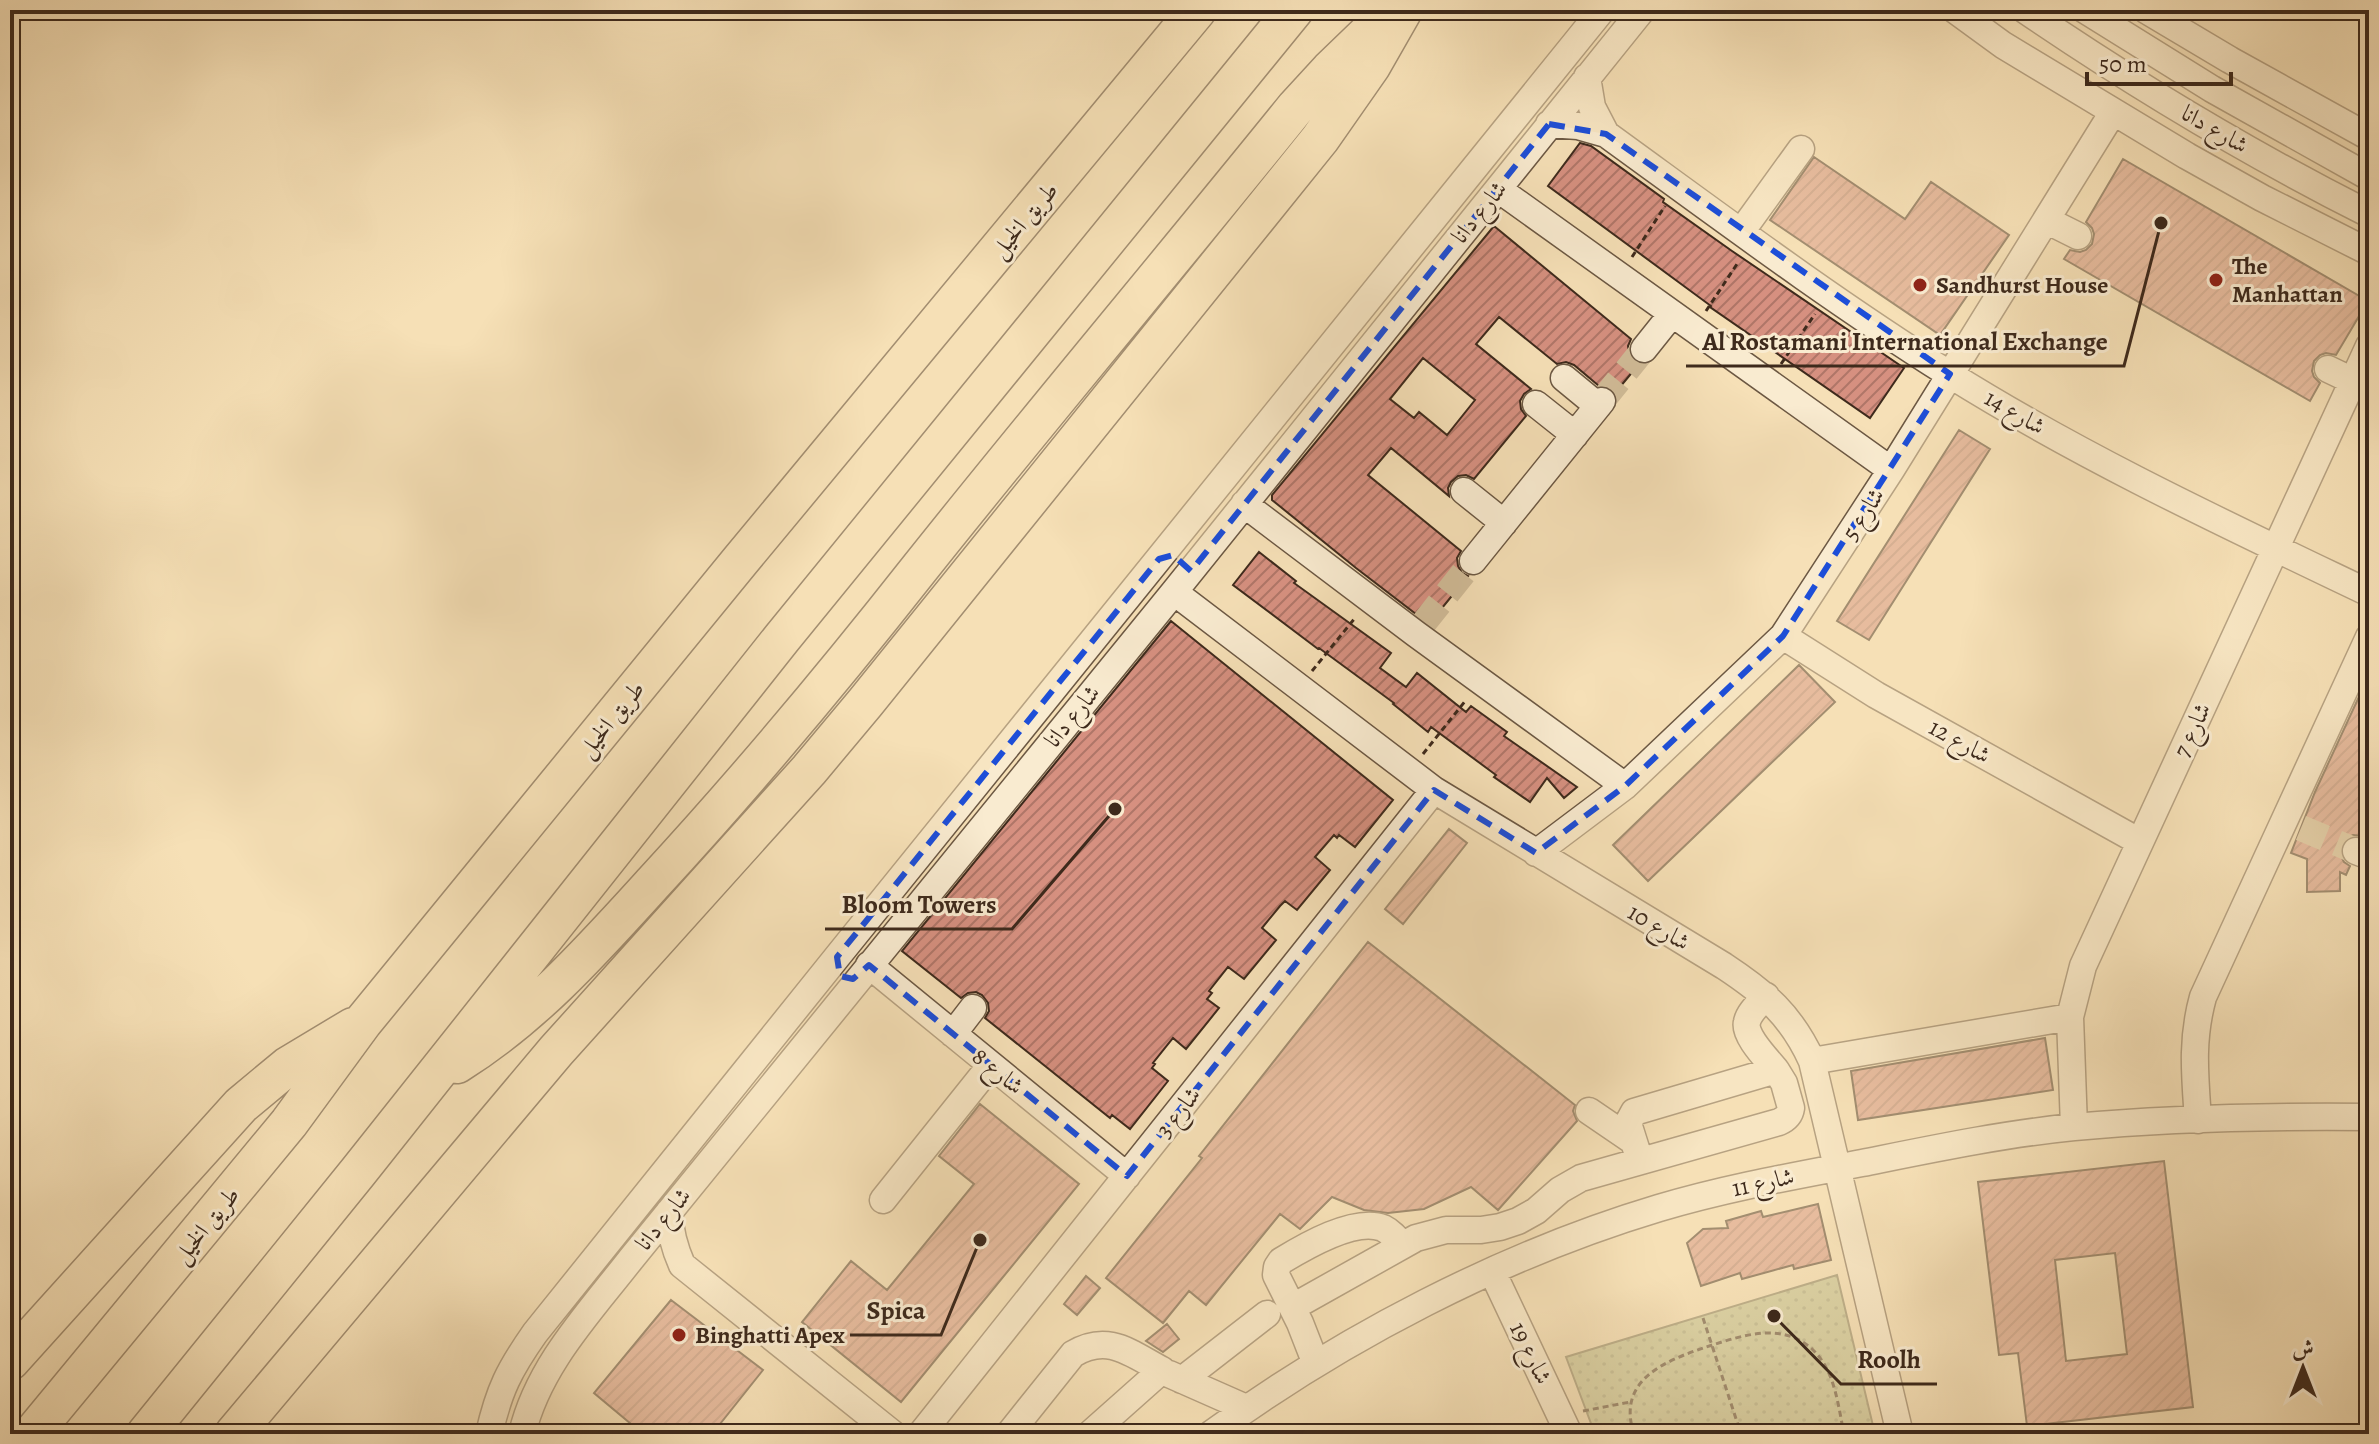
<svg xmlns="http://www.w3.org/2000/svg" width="2379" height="1444" viewBox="0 0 2379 1444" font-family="Alegreya,Amiri,serif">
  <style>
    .green { fill: url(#green-dots); stroke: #7d7656; stroke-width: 2 }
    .building { fill: url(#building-hatch); stroke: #3e2a1c; stroke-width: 2; fill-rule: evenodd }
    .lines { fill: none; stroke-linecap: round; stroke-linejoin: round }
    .minor-tunnel { stroke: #d1bc98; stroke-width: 26; stroke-dasharray: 26 13; stroke-linecap: butt }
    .minor-casing { stroke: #6c5843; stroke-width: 29 }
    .highway-casing { stroke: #3e2a1c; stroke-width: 41 }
    .path { stroke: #3e2a1c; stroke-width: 3; stroke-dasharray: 6 4; stroke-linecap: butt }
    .minor { stroke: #f9ebd0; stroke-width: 26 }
    .highway { stroke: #f6e0b7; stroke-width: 38 }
    .marked { fill: none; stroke: #1d4ed8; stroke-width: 6; stroke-dasharray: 16 10; stroke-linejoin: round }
    .poi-dot { fill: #8f2418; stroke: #f9ebd0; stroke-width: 3 }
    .labels { text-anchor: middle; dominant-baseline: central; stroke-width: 6; stroke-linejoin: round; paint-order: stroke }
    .street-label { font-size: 24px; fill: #3e2a1c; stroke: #f9ebd0 }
    .poi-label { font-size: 24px; font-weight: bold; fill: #3e2a1c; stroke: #f9ebd0; text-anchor: start }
    .leader { fill: none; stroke: #3e2a1c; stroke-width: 3 }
    .callout-dot { fill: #3e2a1c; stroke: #f9ebd0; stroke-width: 3 }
    .callout-label { font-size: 26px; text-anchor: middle; font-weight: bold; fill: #3e2a1c; stroke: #f9ebd0; stroke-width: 6; stroke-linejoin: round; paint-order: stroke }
  </style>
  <defs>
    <pattern id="green-dots" width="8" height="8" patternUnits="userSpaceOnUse" patternTransform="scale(2)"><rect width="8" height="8" fill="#bcc28f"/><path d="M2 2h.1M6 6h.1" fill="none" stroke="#9a9e74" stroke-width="1.8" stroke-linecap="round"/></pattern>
    <pattern id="building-hatch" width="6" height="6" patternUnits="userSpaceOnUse" patternTransform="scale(2)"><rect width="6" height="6" fill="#d69080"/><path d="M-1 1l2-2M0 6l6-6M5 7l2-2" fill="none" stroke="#af7668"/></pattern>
  </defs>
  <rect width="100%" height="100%" fill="#f6e0b7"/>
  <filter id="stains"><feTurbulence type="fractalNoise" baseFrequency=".0025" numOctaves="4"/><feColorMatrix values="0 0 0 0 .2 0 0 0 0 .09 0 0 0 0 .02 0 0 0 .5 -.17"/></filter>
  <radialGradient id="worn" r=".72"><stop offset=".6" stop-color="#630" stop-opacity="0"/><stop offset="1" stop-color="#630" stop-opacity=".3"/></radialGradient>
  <path class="green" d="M1837,1275L1875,1434H1595L1566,1357Z"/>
  <path class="building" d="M1580,143L1591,146L1664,199L1663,202L1732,251L1904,368L1870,418L1710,307L1711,306L1548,186Z
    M1814,157L1905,219L1931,182L2009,235L1940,335L1770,220Z
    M2123,159L2368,301L2336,355L2326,353L2320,355L2314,361L2312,371L2314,377L2320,383L2310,401L2064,259L2070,250L2080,252L2086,250L2092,244L2094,234L2092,228L2086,222Z
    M1494,226L1631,339L1628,346L1629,354L1633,361L1639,364L1615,393L1605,385L1599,386L1574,365L1566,362L1557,364L1499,317L1476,344L1531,389L1524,394L1520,401L1521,409L1526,416L1474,479L1466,475L1458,476L1451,482L1448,488L1449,496L1391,448L1368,475L1461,551L1457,558L1458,566L1462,573L1468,576L1429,624L1356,568L1277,504L1272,500V495ZM1423,358L1475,400L1447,435L1419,412L1414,418L1390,399Z
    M1959,430L1990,449L1869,640L1837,621Z
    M1259,552L1296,581L1294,583L1391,653L1380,668L1406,687L1417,673L1466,712L1471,706L1507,732L1504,736L1577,787L1564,798L1547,778L1530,802L1494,777L1496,775L1431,727L1428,732L1393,704L1394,703L1319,648L1318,649L1233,585Z
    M1171,621L1393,800L1355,847L1339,835L1337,838L1334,835L1315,857L1330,870L1297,910L1285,901L1280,906L1262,928L1276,940L1244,979L1228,967L1209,991L1212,993L1207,999L1219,1008L1186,1049L1173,1038L1153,1063L1155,1064L1152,1068L1168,1081L1130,1129L1112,1115L1110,1118L985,1018L989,1011L988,1003L982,995L976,992L968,993L961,998L902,951Z
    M1799,665L1835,702L1648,881L1613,845Z
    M2369,675V817L2362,836L2353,835L2345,839L2341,845L2340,854L2344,862L2350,866L2346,875L2340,872V891L2307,892V859L2291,853L2315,792Z
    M1449,829L1467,843L1403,924L1385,909Z
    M1368,942L1575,1105L1573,1111L1577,1121L1498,1210L1471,1187L1424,1209L1388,1213L1364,1210L1332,1197L1300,1229L1280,1214L1206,1305L1189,1291L1163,1323L1106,1278L1202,1158L1199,1156Z
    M2045,1038L2053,1090L1858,1120L1851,1071Z
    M980,1104L1079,1184L901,1402L802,1322L851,1261L887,1290L974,1184L939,1156Z
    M2164,1161L2193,1407L2027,1426L2018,1353L1999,1355L1978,1182ZM2115,1253L2127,1354L2066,1361L2055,1260Z
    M1818,1204L1831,1260L1794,1269L1793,1265L1742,1279L1740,1273L1701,1286L1687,1243L1703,1229L1728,1228L1726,1221L1761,1211L1763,1217Z
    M1086,1276L1100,1288L1077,1315L1064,1304Z
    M671,1300L763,1370L712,1434H643L594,1393Z
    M1167,1324L1179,1339L1163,1352L1146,1341Z"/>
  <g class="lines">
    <path class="minor-tunnel" d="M1602,401L1644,349
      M1423,624L1473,561
      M2301,828L2356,851"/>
    <g class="minor-casing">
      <path id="minor" d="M1955,10L2003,45L2187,156L2262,198L2369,252
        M2025,10C2135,85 2250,154 2369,214
        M2085,10L2212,89L2369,177
        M2146,10L2230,60L2369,137
        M1587,77L1592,107L1606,134
        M1549,124L1578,126L1606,134C1719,216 1831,300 1949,374C2083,458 2227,525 2369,593
        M1498,189L1891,470
        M2046,220L2078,236
        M1741,232L1801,149
        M1644,349L1672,314
        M2328,369L2353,381
        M1564,378L1598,406
        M1536,404L1575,435
        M1464,491L1504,523
        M1244,504L1416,634L1625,786
        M1473,561L1602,401
        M1174,592L1434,790L1724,966C1765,993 1791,1015 1812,1061L1900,1434
        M1783,636L1876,695L2140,842
        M2356,851L2369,856
        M1536,853L1625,786L1783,636L1891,470L2113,112
        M869,965L1127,1176
        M1766,996C1760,1003 1749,1012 1747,1022C1743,1035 1768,1060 1776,1070
        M953,1034L973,1008
        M1812,1061L2070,1017
        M1589,1111L1633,1141
        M2198,1120C2195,1076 2191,1040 2203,997L2369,637
        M2074,1127L2070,1017L2083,966L2369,346
        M883,1200L991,1065
        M669,1212C670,1232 674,1247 682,1265L893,1434
        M1492,1271L1569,1434
        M1293,1307L1416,1238L1446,1230H1481L1500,1227L1518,1221L1536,1211L1560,1190L1581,1178L1779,1122C1786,1119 1790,1115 1791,1108L1784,1083L1776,1070L1634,1112L1628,1123L1640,1161
        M1316,1364L1300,1323L1276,1275L1277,1267L1281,1261C1304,1247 1355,1217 1383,1228C1391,1232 1396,1238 1402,1245
        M1169,1374L1246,1408
        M1182,1380L1267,1314
        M489,1434C499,1390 509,1370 535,1333L837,957L1602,10
        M522,1434C538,1366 589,1313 631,1259L1174,592L1642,10
        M921,1434L1434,790
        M1009,1434L1073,1354C1108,1333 1130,1353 1162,1370L1090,1434
        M1211,1434C1343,1338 1502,1255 1659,1208C1726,1188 1794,1176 1862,1163C1932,1149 2003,1134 2074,1127C2172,1118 2271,1116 2369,1117"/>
    </g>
    <g class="highway-casing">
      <path id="highway" d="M457,1064C534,1016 594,948 654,882C747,781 834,677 919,569C1043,413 1171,262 1296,107L1330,70L1385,17
        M10,1361L241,1105L288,1066L353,1027
        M32,1434L289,1123L363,1022L740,561L1197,10
        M146,1434L358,1172L782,638L1294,10
        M234,1434L556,1051L809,770L865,703L1320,139L1371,66L1403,10"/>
    </g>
    <path class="path" d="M1632,257L1665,206
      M1706,311L1739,261
      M1781,364L1815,314
      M1312,671L1355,618
      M1423,754L1466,700
      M1703,1318L1741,1434
      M1583,1411L1630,1402
      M1634,1434C1616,1380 1665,1361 1706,1347C1741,1336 1781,1321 1812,1349C1835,1370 1838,1405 1844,1434"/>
    <use href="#minor" class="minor"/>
    <use href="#highway" class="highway"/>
  </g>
  <path d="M0 0H2379V1444H0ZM1549,124L1606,134L1950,374L1783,636L1625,786L1536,853L1434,790L1127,1176L869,965L853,979L840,976L837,957L1159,559L1173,555L1191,571Z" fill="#f6e0b7" fill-opacity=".55" fill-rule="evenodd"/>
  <path class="marked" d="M1549,124L1606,134L1950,374L1783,636L1625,786L1536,853L1434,790L1127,1176L869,965L853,979L840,976L837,957L1159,559L1173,555L1191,571Z"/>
  <g class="poi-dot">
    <circle cx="2216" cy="280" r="8"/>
    <circle cx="1920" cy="285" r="8"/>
    <circle cx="679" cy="1335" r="8"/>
  </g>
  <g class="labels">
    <g class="street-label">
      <text transform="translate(2215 129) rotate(30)">شارع دانا</text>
      <text transform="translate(1479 212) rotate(-51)">شارع دانا</text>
      <text transform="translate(1024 220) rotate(-50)">طريق الخيل</text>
      <text transform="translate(2015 412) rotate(30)">شارع 14</text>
      <text transform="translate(1863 514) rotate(-57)">شارع 5</text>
      <text transform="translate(1072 716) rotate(-51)">شارع دانا</text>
      <text transform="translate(611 719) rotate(-51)">طريق الخيل</text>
      <text transform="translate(2192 730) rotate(-65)">شارع 7</text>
      <text transform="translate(1960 741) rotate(29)">شارع 12</text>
      <text transform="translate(1659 927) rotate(31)">شارع 10</text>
      <text transform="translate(998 1071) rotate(39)">شارع 8</text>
      <text transform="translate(1178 1112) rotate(-52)">شارع 3</text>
      <text transform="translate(1763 1182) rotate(-12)">شارع 11</text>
      <text transform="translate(663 1219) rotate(-51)">شارع دانا</text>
      <text transform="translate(206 1225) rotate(-51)">طريق الخيل</text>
      <text transform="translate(1531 1353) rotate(64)">شارع 19</text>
    </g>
    <g class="poi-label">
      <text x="2232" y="266">The<tspan x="2232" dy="28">Manhattan</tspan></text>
      <text x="1936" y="285">Sandhurst House</text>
      <text x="695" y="1335">Binghatti Apex</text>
    </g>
  </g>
  <path class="leader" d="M2161 223L2124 366H1686M1115 809L1012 929H825M980 1240L941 1335H850M1774 1316L1841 1384H1937"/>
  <g class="callout-dot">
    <circle cx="2161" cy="223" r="8"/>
    <circle cx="1115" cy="809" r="8"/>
    <circle cx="980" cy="1240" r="8"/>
    <circle cx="1774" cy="1316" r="8"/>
  </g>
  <g class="callout-label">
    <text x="1905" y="350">Al Rostamani International Exchange</text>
    <text x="919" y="913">Bloom Towers</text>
    <text x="896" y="1319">Spica</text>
    <text x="1889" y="1368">Roolh</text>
  </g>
  <rect width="2379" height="1444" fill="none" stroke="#f6e0b7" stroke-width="40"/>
  <rect x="12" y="12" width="2355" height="1420" fill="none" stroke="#3e2a1c" stroke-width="4"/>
  <rect x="20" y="20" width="2339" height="1404" fill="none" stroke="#3e2a1c" stroke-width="2"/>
  <g transform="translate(2303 1368)" stroke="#f9ebd0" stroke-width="6" paint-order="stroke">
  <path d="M0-6L14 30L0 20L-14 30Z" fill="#3e2a1c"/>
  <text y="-12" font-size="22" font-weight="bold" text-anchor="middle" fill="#3e2a1c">ش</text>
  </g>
  <path d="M2087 72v12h144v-12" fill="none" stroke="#3e2a1c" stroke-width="4"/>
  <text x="2099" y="72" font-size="24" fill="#3e2a1c" stroke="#f9ebd0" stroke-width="6" paint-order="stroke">50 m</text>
  <rect width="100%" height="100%" filter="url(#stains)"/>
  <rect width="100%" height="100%" fill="url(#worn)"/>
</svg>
